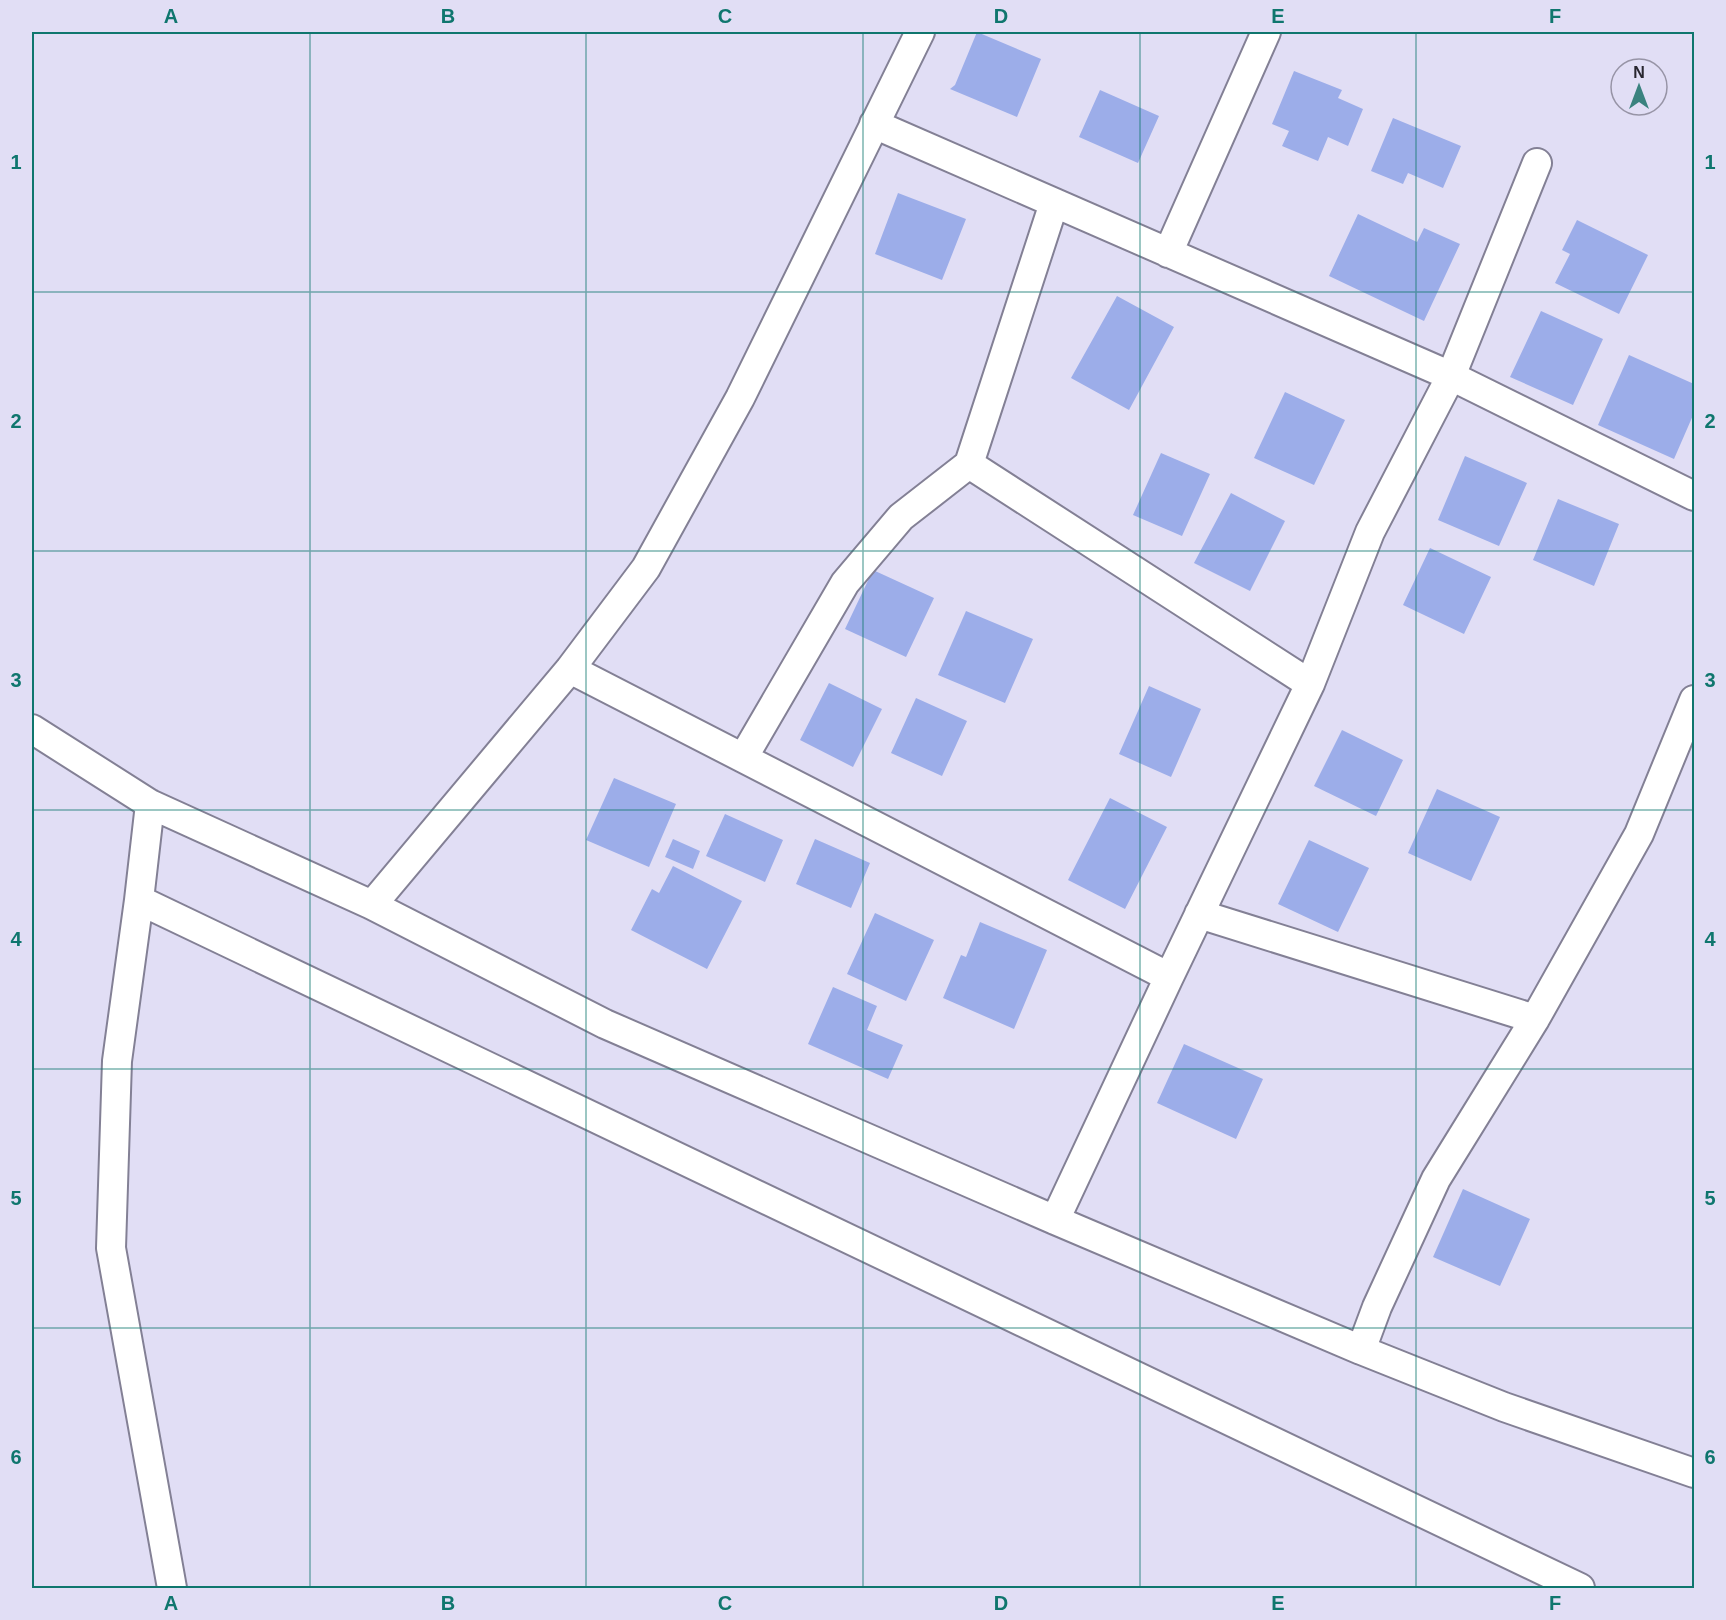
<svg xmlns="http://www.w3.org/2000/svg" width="1726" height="1620" viewBox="0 0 1726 1620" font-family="Arial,sans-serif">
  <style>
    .building { fill: #9cade9 }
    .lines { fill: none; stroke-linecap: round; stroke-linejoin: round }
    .street-casing { stroke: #838095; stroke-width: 32 }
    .street { stroke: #fff; stroke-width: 28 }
    .grid { fill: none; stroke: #0f766e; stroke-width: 1.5; stroke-opacity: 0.55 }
    .neatline { fill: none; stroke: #0f766e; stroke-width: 2 }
    .grid-label { font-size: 20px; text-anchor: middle; font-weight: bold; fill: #0f766e }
  </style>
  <rect width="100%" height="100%" fill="#e1def5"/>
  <path class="building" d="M977,32L1041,59L1017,117L950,89L955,85Z
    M1294,71L1342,90L1338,98L1363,109L1348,146L1328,137L1318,161L1282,146L1289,131L1272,124Z
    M1100,90L1159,116L1138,163L1079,137Z
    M1393,118L1461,146L1443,188L1408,173L1403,184L1371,171Z
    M898,193L966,219L942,280L875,254Z
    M1358,214L1417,242L1424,228L1460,244L1424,321L1329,276Z
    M1577,220L1648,255L1619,314L1555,283L1570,254L1562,250Z
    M1117,296L1174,327L1129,410L1071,378Z
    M1541,311L1603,339L1573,405L1510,377Z
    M1629,355L1694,384V413L1674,459L1598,425Z
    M1285,392L1345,420L1314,485L1254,458Z
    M1161,453L1210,474L1182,536L1133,515Z
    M1465,456L1527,483L1499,546L1438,520Z
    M1231,493L1285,521L1250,591L1194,563Z
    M1558,499L1619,524L1594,586L1533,560Z
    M1430,548L1491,577L1464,634L1403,605Z
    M873,570L934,598L906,657L845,629Z
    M966,611L1033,639L1005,703L938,675Z
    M829,683L882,709L853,767L800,740Z
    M1149,686L1201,709L1171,777L1119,754Z
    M916,698L967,721L942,776L891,753Z
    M1342,730L1403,760L1376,816L1314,786Z
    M614,778L676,804L649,867L586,840Z
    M1437,789L1500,817L1471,881L1408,853Z
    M1110,798L1167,827L1125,909L1068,880Z
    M725,814L783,840L765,882L706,856Z
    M673,839L700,851L693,869L665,857Z
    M815,839L870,863L851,908L796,884Z
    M1309,840L1369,868L1338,932L1278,904Z
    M673,866L742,901L707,969L631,930L652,889L659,893Z
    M875,913L934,940L906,1001L847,974Z
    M980,922L1047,950L1014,1029L943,998L961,955L966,957Z
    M833,987L877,1006L867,1030L903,1045L888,1079L808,1044Z
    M1184,1044L1263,1079L1236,1139L1157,1103Z
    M1463,1189L1530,1219L1500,1286L1433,1257Z"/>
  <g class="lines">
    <g class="street-casing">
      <path id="street" d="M874,124L1451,376L1694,496
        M1168,253L1266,32
        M969,464L1054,203
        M570,669L1169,977
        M32,729L150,804L372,905L605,1024L1055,1220L1361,1350L1504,1407L1694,1473
        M743,758L845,583L901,517L969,464L1310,684
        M150,804L139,900L117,1061L111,1248L172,1588
        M139,900L1580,1588
        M372,905L570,669L646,568L740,398L920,32
        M1199,914L1535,1019
        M1055,1220L1169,977L1310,684L1370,532L1451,376L1537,163
        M1361,1350L1377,1307L1436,1179L1535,1019L1639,834L1694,700"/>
    </g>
    <use href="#street" class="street"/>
  </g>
  <path class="grid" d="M310,32V1588M586,32V1588M863,32V1588M1140,32V1588M1416,32V1588M32,292H1694M32,551H1694M32,810H1694M32,1069H1694M32,1328H1694"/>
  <rect width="1726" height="1620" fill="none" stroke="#e1def5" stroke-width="66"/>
  <g transform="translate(1639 87)"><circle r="28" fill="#e1def5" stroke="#9794a6" stroke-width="1.5"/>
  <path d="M0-4.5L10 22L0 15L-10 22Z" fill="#3a827f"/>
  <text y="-9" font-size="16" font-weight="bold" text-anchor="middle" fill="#28262f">N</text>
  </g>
  <rect x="33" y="33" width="1660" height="1554" class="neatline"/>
  <g class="grid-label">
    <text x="171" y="23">A</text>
    <text x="448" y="23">B</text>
    <text x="725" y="23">C</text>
    <text x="1001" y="23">D</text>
    <text x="1278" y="23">E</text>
    <text x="1555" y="23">F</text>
    <text x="16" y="169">1</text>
    <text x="1710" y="169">1</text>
    <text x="16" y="428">2</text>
    <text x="1710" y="428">2</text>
    <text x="16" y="687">3</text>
    <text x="1710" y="687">3</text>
    <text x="16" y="946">4</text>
    <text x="1710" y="946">4</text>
    <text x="16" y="1205">5</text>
    <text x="1710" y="1205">5</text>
    <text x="16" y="1464">6</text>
    <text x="1710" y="1464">6</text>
    <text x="171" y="1610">A</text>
    <text x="448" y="1610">B</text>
    <text x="725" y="1610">C</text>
    <text x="1001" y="1610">D</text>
    <text x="1278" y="1610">E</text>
    <text x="1555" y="1610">F</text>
  </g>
</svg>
